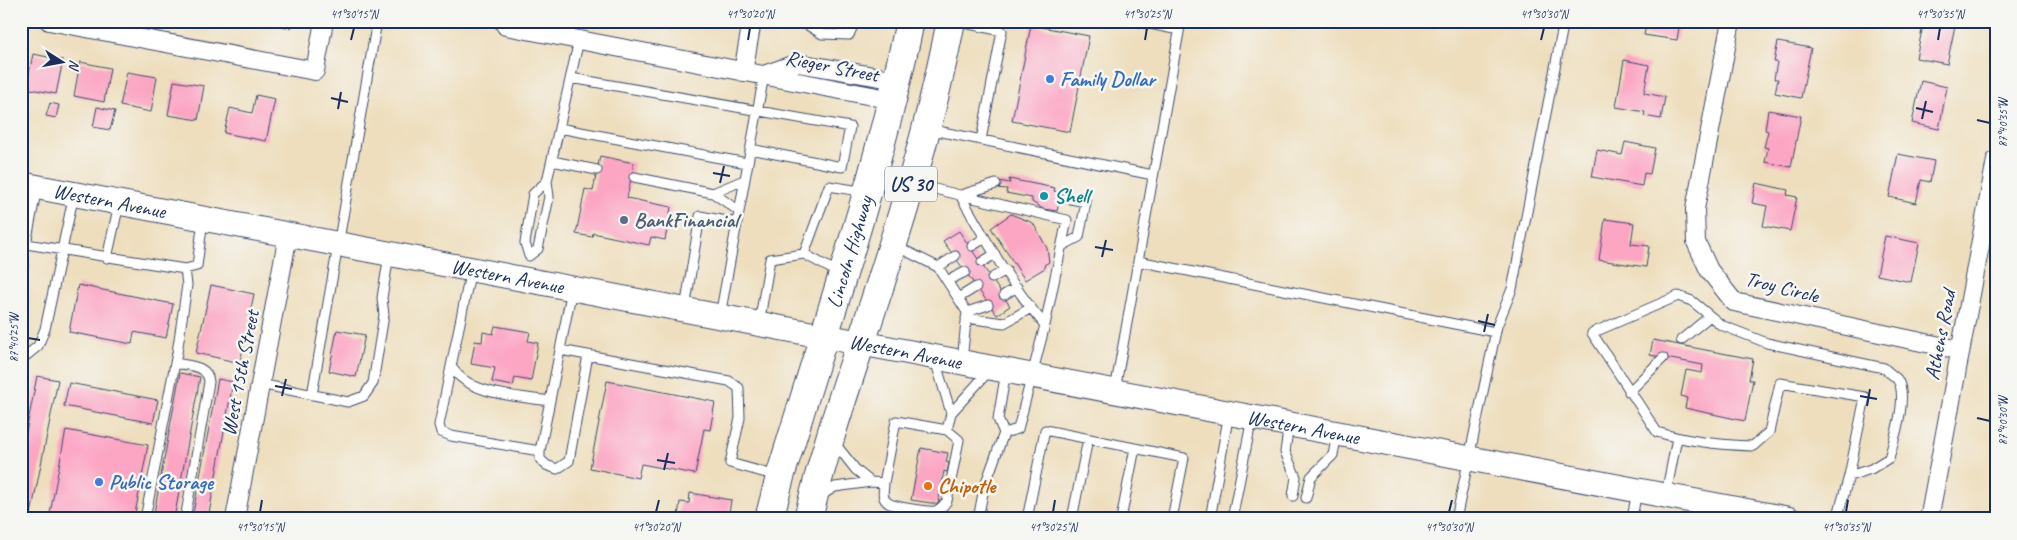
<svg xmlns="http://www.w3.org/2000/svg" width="2017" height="540" viewBox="0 0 2017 540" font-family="Caveat,sans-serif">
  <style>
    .building { fill: #fca6c4 }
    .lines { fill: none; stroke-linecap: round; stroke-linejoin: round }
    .lane-casing { stroke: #3b496c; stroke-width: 11 }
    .street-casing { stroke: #3b496c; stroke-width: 20 }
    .secondary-casing { stroke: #3b496c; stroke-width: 26 }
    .primary-casing { stroke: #3b496c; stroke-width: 30 }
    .lane { stroke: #fff; stroke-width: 9 }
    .street { stroke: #fff; stroke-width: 18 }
    .secondary { stroke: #fff; stroke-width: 24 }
    .primary { stroke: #fff; stroke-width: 28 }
    .ticks { fill: none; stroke: #1b2f5e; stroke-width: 2 }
    .shop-dot { fill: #3f7fe0; stroke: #f6f6f2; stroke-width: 2 }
    .culture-dot { fill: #0f9aa8; stroke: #f6f6f2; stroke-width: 2 }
    .service-dot { fill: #5c6f8a; stroke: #f6f6f2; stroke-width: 2 }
    .food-dot { fill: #e8710a; stroke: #f6f6f2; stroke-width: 2 }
    .labels { text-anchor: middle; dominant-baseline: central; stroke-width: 5; stroke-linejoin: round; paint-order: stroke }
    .shield { fill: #f6f6f2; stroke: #5d6b8a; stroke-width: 1 }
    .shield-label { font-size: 20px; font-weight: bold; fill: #1b2f5e }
    .street-label { font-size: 21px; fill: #1b2f5e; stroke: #f6f6f2 }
    .shop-label { font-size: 21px; font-weight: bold; fill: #366cbe; stroke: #f6f6f2; text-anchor: start }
    .culture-label { font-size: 21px; font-weight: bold; fill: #0d838f; stroke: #f6f6f2; text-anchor: start }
    .service-label { font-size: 21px; font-weight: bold; fill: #4e5e75; stroke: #f6f6f2; text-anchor: start }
    .food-label { font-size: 21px; font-weight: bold; fill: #c56008; stroke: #f6f6f2; text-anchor: start }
    .neatline { fill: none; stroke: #1b2f5e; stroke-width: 2 }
    .ticks-label { font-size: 12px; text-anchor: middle; fill: #1b2f5e }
  </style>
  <rect width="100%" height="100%" fill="#f6f6f2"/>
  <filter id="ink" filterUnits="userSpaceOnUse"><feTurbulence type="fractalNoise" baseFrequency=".02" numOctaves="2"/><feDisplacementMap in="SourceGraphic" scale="10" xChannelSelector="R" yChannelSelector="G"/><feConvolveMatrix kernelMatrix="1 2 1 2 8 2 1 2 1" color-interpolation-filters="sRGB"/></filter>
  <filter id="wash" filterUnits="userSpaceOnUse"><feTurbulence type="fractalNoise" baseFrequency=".0096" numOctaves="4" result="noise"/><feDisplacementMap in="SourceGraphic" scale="20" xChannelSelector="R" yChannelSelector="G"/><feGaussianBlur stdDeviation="1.12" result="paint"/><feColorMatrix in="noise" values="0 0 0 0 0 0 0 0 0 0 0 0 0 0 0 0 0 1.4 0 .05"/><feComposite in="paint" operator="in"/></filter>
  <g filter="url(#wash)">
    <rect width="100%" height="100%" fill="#eedebd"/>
    <g id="blocks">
      <path class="building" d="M260,21H292L291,28Z
        M1647,21H1680L1677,40L1644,35Z
        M1924,21H1956L1947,64L1916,58Z
        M1031,25L1089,36L1070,132L1012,121Z
        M1778,42L1811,48L1801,98L1775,93L1778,79H1774L1777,62H1774Z
        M33,54L63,60L56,94L26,88Z
        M1624,60L1649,65L1644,93L1665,97L1661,119L1644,116L1645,112L1616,107Z
        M80,62L110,68L104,102L74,96Z
        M127,72L157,77L151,112L120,106Z
        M174,81L204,86L198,120L168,115Z
        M1921,81L1947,87L1939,129L1912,123Z
        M256,95L275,99L266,141L224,133L230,108L252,113Z
        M50,103L59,105L56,118L46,116Z
        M97,107L115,111L110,130L93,127Z
        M1768,110L1801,116L1791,167L1765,162L1768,148L1764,147L1768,131L1765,130Z
        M1625,142L1655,148L1650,174L1644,173L1642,186L1592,177L1597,150L1622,155Z
        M1898,154L1934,161L1930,182L1921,180L1916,203L1889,197Z
        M600,156L634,163L627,198L671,207L665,240L651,237L649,245L593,233L592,237L576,234L585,189L593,191Z
        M1009,179L1055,188L1054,191L1068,194L1066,204L1059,203L1057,211L1043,209L1032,202V198L1006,193L1007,189L996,188L999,181L1010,183Z
        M1756,183L1788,190L1787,195L1797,197L1790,231L1763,226L1767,206L1752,203Z
        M1011,214L1033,223L1047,248L1049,262L1044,265L1045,268L1025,280L991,228Z
        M1605,219L1634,223L1631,244L1649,246L1646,267L1599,260Z
        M959,231L1010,306L997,315L943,241Z
        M1885,236L1919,243L1911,282L1877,275Z
        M21,260L29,261L22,297H21Z
        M78,285L173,304L166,338L134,332L132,344L69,332Z
        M211,285L254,294L240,363L196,353Z
        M495,326L530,332L528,341L538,343L531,381L515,378L513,386L492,382L495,368L471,364L475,341L482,342L483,332L493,334Z
        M337,330L365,335L356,377L329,371Z
        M1653,340L1753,359L1749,380H1753L1745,421L1685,408L1687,398L1681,396L1686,370L1702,373L1703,365L1650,355Z
        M180,373L200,377L174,519H153Z
        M37,376L58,380L30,519H21V458Z
        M218,379L233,382L208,519H192Z
        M607,381L715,402L710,430L704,429L695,474L641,464L638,478L590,468Z
        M69,383L158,400L153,423L64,406Z
        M66,430L148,445L134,519H49Z
        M921,448L948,453L946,462L949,463L947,472L944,471L938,504L911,500Z
        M690,493L731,500L728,519H694L678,516L680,502L689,503Z"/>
    </g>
  </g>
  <g filter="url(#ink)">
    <use href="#blocks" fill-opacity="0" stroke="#3b496c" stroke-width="1"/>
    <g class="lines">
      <g class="lane-casing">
        <path id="lane" d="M801,21L822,34L849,35L855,21
          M955,21L1002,31L981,140
          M1135,21L1179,30
          M571,78L850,127L842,167L750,149
          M559,128L747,163
          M928,129L1153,175
          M552,161L597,170
          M634,177L713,193L739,211
          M547,181L533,194L525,243L529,256L538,249L549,197L547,181L579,40
          M914,184L960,195C986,240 1011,286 1045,325L1018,429L1004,433L998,419L1006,371
          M713,193L744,180
          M960,195L1067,220L1045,325
          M961,195L996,184
          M22,243L26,244L37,187
          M26,244L185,269L197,266L203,220
          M896,246L938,267L967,312L962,361
          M972,246L985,238
          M1062,246L1079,237L1086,202L1066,198
          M804,254L839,273
          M107,258L119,204
          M1138,261L1495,332
          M982,262L995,254
          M938,267L955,256
          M471,269L439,425L441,432L451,436L540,451
          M992,278L1006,270
          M947,281L965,272
          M572,289L560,350L729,381L739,388L740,418L730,463L777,476
          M1004,295L1017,287
          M958,298L976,287
          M685,309L700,216L737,223
          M967,312L988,305
          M720,316L764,75
          M966,318L1004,323L1031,308
          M759,324L770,259L804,254L829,186L866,192
          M1681,340L1710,316
          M560,350L540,451V459L546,465L557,469L569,461L588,355
          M21,360L38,346L45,329L74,194
          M935,360L951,413L989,371
          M175,363C189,366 208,365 209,382L185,519
          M451,366C469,396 518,396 550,401
          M260,384L348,402L364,396L373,383L384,315L382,298L389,255
          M1115,390L1181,21
          M1629,392L1663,358
          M312,395L377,21
          M1289,424L1285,452L1296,477L1293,496
          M871,482L884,483C884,490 881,497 887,502C892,507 928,512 935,511C941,509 943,506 947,501L959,440L947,430
          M884,483L896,421L947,430L951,413
          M1666,494L1677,438
          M820,496L835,487L871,482L856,470L833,441
          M1306,498L1311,477L1333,455L1337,434
          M145,519L177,353L187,285L185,269
          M877,519H884
          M978,519L984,488L1004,433
          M1027,519L1045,430L1184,458L1172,519
          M1072,519L1088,439
          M1121,519L1135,448
          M1210,519L1229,413
          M1232,519L1252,418
          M1456,519L1497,326L1512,289L1564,21
          M1632,519L1637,490
          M1837,519L1849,476L1865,397L1780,383L1769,432L1753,446C1720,445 1689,442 1657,432L1592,333L1678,296L1692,301L1721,325L1767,343L1884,368C1888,372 1893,375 1897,379C1909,395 1894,440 1889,458L1871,469L1849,476"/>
      </g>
      <g class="street-casing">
        <path id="street" d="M49,21L315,71L324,21
          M503,21L506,26L893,100
          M1731,21L1695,209L1696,242L1709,270L1734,302L1959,350
          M743,72L752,21
          M764,75L798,63L897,80
          M235,519L288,235
          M1929,519L1996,160"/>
      </g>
      <g class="secondary-casing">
        <g id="secondary">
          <path id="s1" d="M21,184L1789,519"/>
        </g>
      </g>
      <g class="primary-casing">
        <g id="primary">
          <path id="s2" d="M769,519L780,477C826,326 878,176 910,21"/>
          <path d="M808,519C830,425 865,336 893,244C916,171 936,97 951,21"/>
        </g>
      </g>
      <use href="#lane" class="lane"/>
      <use href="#street" class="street"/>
      <use href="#secondary" class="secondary"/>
      <use href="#primary" class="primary"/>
    </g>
  </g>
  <path class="ticks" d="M351,40L354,28M748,40L750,28M1145,40L1147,28M1541,40L1544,28M1938,40L1940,28M331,98L348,102M1916,108L1933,112M338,109L341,92M1922,119L1926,101M1977,120L1990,123M713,173L730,176M720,183L724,166M1095,247L1113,250M1102,257L1106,240M1478,321L1495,325M1484,332L1488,314M28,338L40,340M275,386L292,389M282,396L286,379M1860,396L1877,399M1867,406L1870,389M1977,418L1990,421M657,460L675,463M664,470L668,453M260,512L262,500M656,512L659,500M1053,512L1055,500M1449,512L1452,500M1846,512L1848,500"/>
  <g class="shop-dot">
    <circle cx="1050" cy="79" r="5"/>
    <circle cx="99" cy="482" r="5"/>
  </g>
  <circle class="culture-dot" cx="1044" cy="196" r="5"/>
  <circle class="service-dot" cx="624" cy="220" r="5"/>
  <circle class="food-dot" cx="928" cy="486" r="5"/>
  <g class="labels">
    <rect class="shield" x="885" y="166.5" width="52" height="35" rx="4"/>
    <g class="shield-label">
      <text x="911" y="184">US 30</text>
    </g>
    <g class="street-label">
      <text transform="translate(832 66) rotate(11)">Rieger Street</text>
      <text stroke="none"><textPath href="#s1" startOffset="90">Western Avenue</textPath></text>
      <text stroke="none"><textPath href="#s2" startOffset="279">Lincoln Highway</textPath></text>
      <text stroke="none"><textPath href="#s1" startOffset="495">Western Avenue</textPath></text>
      <text transform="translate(1782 287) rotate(14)">Troy Circle</text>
      <text transform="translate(1940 335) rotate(-79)">Athens Road</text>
      <text stroke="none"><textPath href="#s1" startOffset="900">Western Avenue</textPath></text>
      <text transform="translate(240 373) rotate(-79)">West 15th Street</text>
      <text stroke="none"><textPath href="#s1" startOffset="1305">Western Avenue</textPath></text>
    </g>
    <g class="shop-label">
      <text x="1060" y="79">Family Dollar</text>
      <text x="109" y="482">Public Storage</text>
    </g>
    <g class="culture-label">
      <text x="1054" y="196">Shell</text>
    </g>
    <g class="service-label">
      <text x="634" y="220">BankFinancial</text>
    </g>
    <g class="food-label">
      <text x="938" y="486">Chipotle</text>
    </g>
  </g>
  <rect width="2017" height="540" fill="none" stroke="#f6f6f2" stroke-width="55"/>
  <g transform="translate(62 62) rotate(101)" stroke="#f6f6f2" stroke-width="4" paint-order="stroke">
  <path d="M0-4L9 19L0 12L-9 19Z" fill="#1b2f5e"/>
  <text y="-8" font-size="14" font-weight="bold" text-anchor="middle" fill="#1b2f5e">N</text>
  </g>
  <rect x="28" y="28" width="1962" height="484" class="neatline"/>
  <g class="ticks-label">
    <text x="354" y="18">41°30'15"N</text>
    <text x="750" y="18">41°30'20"N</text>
    <text x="1147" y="18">41°30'25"N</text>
    <text x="1544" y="18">41°30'30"N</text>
    <text x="1940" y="18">41°30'35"N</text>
    <text transform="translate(2003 123) rotate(-90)" y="4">87°40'35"W</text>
    <text transform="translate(14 338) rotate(-90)" y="4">87°40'25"W</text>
    <text transform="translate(2003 421) rotate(-90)" y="4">87°40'30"W</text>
    <text x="260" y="531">41°30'15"N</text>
    <text x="656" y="531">41°30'20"N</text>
    <text x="1053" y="531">41°30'25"N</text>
    <text x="1449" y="531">41°30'30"N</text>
    <text x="1846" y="531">41°30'35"N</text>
  </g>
</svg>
